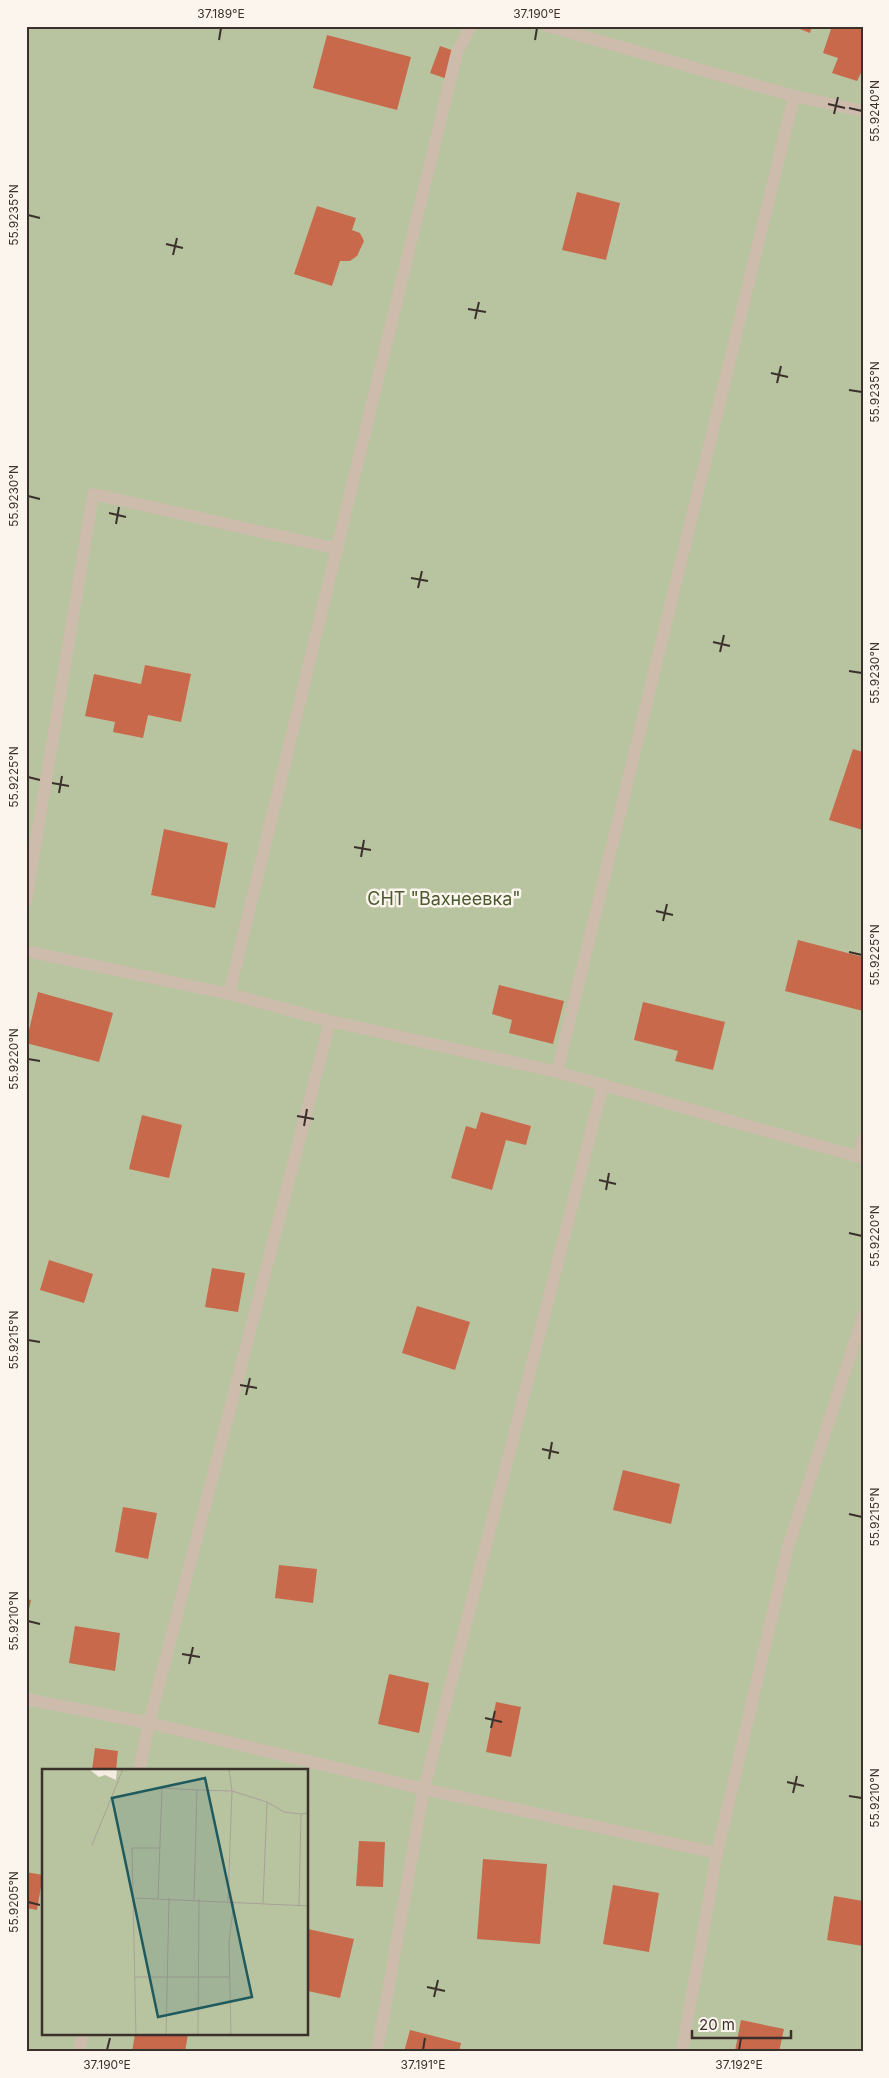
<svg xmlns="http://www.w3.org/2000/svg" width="889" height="2078" viewBox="0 0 889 2078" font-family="Inter,sans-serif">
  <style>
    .green { fill: #b8c4a0; fill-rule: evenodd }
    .building { fill: #c8694b }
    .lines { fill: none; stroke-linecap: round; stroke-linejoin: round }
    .service { stroke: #cdbbac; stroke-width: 12 }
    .ticks { fill: none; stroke: #3b302b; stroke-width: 2 }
    .labels { text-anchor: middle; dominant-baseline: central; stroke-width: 5; stroke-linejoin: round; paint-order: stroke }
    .park-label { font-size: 18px; fill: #4a5a2e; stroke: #fbf5ee }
    .inset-road { fill: none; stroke: #aaa098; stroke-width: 1 }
    .view { fill: #1f5a5e; fill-opacity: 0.15; stroke: #1f5a5e; stroke-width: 2.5 }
    .inset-edge { fill: none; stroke: #3b302b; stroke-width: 2.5 }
    .neatline { fill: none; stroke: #3b302b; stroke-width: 2 }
    .ticks-label { font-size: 12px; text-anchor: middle; fill: #3b302b }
  </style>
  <rect width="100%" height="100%" fill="#f4ebe1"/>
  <path class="green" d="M26,26H863V2052H26ZM44,1770H308V2034H44Z"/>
  <path class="building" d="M792,26H812L810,33Z
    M832,26H863V69L857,81L832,73L838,58L823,53Z
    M327,35L411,57L397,110L313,88Z
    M440,46L457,52L447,79L430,73Z
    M577,192L620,203L606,260L562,250Z
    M317,206L356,218L352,230L360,233L364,241L357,256L350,261H340L332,286L294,274Z
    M145,665L191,674L181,722L148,715L143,738L113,732L115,722L85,716L94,674L141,684Z
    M853,749L863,752V830L829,820Z
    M164,829L228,843L215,908L151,895Z
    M798,940L863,957V1011L785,991Z
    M499,985L564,1001L553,1044L509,1033L512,1020L492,1014Z
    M38,992L113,1013L99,1062L26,1043Z
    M643,1002L725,1022L713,1070L675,1061L678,1051L634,1040Z
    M481,1112L531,1126L526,1145L506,1140L492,1190L451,1178L466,1126L476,1129Z
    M142,1115L182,1125L169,1178L129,1169Z
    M49,1260L93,1274L84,1303L40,1290Z
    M212,1268L245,1273L238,1312L205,1307Z
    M417,1306L470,1322L455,1370L402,1353Z
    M623,1470L680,1484L671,1524L613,1510Z
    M123,1507L157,1513L148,1559L115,1552Z
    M279,1565L317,1569L313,1603L275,1598Z
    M26,1599L31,1600L27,1619H26Z
    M75,1626L120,1633L115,1671L69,1663Z
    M389,1674L429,1683L419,1733L378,1724Z
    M496,1702L521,1707L511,1757L486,1752Z
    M95,1748L118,1751L116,1770H92Z
    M359,1841L385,1842L383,1887L356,1886Z
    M483,1859L547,1864L540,1944L477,1939Z
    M26,1872L43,1875L37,1910L26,1908Z
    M613,1885L659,1893L649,1952L603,1944Z
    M834,1896L863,1901V1946L827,1940Z
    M308,1929L354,1939L340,1998L308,1991Z
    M741,2020L784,2029L779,2052L735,2051Z
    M410,2030L461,2043L459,2052H404Z
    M135,2034H188L185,2052H132Z"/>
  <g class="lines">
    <path class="service" d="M547,26L794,96
      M26,902L93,494L338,549
      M26,951L229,994L330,1021L557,1072L863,1158
      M229,994L457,52L471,26
      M557,1072L794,96L863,111
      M859,1156L863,1140
      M26,1699L149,1723L424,1789L717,1853
      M139,1770L149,1723L330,1021
      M79,2052L83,2034
      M377,2052L424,1789L603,1084
      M682,2052L717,1853L788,1547L863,1316"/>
  </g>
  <path class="ticks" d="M219,40L221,28M535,40L537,28M828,104L845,108M849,108L862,111M834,114L838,97M28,215L40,218M166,244L183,248M173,255L177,238M468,309L486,312M475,319L479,302M771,373L788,377M777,383L781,366M849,390L862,392M28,496L40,499M109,513L126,517M116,524L119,507M411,578L428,581M418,588L422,571M713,642L730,646M720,652L724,635M849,671L862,673M28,777L40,780M52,783L69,786M59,793L62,776M354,847L371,850M361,857L364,840M656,911L673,915M663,921L667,904M849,952L862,955M28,1059L40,1061M297,1116L314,1119M304,1126L307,1109M599,1180L616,1184M606,1190L609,1173M849,1233L862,1236M28,1340L40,1342M240,1385L257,1388M246,1395L250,1378M542,1449L559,1453M549,1459L552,1442M849,1514L862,1517M28,1621L40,1624M182,1654L200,1657M189,1664L193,1647M485,1718L502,1722M491,1728L495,1711M787,1782L804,1786M793,1793L797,1776M849,1796L862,1798M28,1902L40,1905M427,1987L445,1991M434,1997L438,1980M107,2050L110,2038M423,2050L425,2038M739,2050L741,2038"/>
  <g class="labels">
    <g class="park-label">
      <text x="444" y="898">СНТ "Вахнеевка"</text>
    </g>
  </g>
  <g transform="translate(42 1769)">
    <rect width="266" height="266" fill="#f4ebe1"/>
    <path d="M0,0H47L57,8L63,6L74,11L75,0H266V266H0Z" fill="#b8c4a0"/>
    <path class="inset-road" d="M50,76L81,0M93,129L267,137M116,129L120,19L155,21M152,130L155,21L190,22L187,0M186,132L190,22L225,33M221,134L225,33L242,43L259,45M257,136L259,45L267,44M93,208H187M94,267L90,79H117M124,267L127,129M156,267L157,130M189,267L187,174L192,132"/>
    <path class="view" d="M163,9L210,228L116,248L70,29Z"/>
    <rect width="266" height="266" class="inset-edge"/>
  </g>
  <rect width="889" height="2078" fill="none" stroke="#fbf5ee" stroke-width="55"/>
  <path d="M692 2030v8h99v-8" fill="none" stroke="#3b302b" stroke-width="2.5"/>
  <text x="699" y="2030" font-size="15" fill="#3b302b" stroke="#fbf5ee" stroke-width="4" paint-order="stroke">20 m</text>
  <rect x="28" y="28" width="834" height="2022" class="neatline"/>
  <g class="ticks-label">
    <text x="221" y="18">37.189°E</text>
    <text x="537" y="18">37.190°E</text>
    <text transform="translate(875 111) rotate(-90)" y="4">55.9240°N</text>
    <text transform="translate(14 215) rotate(-90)" y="4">55.9235°N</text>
    <text transform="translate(875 392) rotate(-90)" y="4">55.9235°N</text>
    <text transform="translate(14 496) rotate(-90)" y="4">55.9230°N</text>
    <text transform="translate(875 673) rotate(-90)" y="4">55.9230°N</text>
    <text transform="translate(14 777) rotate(-90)" y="4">55.9225°N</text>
    <text transform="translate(875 955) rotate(-90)" y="4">55.9225°N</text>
    <text transform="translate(14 1059) rotate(-90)" y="4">55.9220°N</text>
    <text transform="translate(875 1236) rotate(-90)" y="4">55.9220°N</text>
    <text transform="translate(14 1340) rotate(-90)" y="4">55.9215°N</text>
    <text transform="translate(875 1517) rotate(-90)" y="4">55.9215°N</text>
    <text transform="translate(14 1621) rotate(-90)" y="4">55.9210°N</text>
    <text transform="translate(875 1798) rotate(-90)" y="4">55.9210°N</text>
    <text transform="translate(14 1902) rotate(-90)" y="4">55.9205°N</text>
    <text x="107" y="2069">37.190°E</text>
    <text x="423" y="2069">37.191°E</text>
    <text x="739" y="2069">37.192°E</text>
  </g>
</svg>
